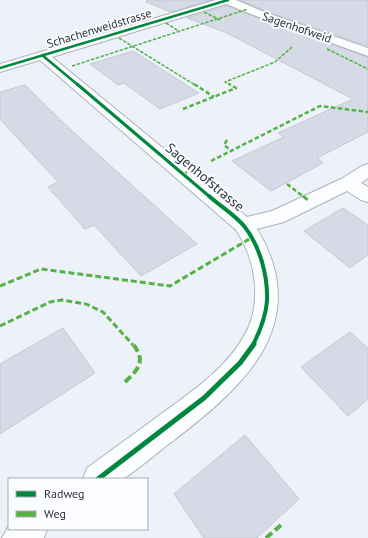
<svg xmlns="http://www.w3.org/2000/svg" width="368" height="538" viewBox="0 0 368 538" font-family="'PT Sans',sans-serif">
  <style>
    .building { fill: #d5dae6; stroke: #c5c8cf }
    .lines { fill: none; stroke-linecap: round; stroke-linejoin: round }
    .street-casing { stroke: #aeb1b7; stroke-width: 2 }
    .street { fill: #fcfdfe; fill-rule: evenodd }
    .quiet-far3 { stroke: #56b246; stroke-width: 1.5; stroke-dasharray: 3.5 1.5; stroke-linecap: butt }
    .quiet-far2 { stroke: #56b246; stroke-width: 2.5; stroke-dasharray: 4.5 2.5; stroke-linecap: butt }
    .quiet-far1 { stroke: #56b246; stroke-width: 3; stroke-dasharray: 6 3; stroke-linecap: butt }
    .quiet { stroke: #56b246; stroke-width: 4; stroke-dasharray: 8 4; stroke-linecap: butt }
    .cycleway-far3-casing { stroke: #fafcff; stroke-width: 4 }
    .cycleway-far2-casing { stroke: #fafcff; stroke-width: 5 }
    .cycleway-far1-casing { stroke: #fafcff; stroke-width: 6 }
    .cycleway-casing { stroke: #fafcff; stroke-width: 8 }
    .cycleway-far3 { stroke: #00873e; stroke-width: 2.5 }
    .cycleway-far2 { stroke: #00873e; stroke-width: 3 }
    .cycleway-far1 { stroke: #00873e; stroke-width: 4 }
    .cycleway { stroke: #00873e; stroke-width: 5 }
    .labels { text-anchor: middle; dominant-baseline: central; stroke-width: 4; stroke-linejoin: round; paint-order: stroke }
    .far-street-label { font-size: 12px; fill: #2f3238; stroke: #fafcff }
    .street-label { font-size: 14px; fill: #2f3238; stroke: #fafcff }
  </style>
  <rect width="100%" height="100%" fill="#edf1f9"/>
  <path class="building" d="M147,0H211L171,12L146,2Z
    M240,0H368V46L265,11Z
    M226,6L368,57V132L317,158L323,163L271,191L232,161L284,137L278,133L353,99L225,32L187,18Z
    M133,51L199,93L160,109L124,83L118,85L90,64Z
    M25,85L71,130L197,244L141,276L94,225L85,229L48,187L58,182L0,119V92Z
    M343,208L368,225V255L350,268L304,231Z
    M63,328L95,373L0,434V364Z
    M350,332L368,348V399L348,416L301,367Z
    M245,435L299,499L257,538H204L174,494Z"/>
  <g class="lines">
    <g class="street-casing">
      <path id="street" d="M216,0H236L264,12L368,48V56L256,16L226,4L52,57L247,217L272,211L341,179L362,166L368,164V178L361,183L368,187V202L361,200L347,191L284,222L257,229C264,240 269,251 273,264C297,344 228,398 173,441C164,447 129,477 122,479C112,481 94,479 83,479L87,468C109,452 131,436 153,420C185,396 224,372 244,336C263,305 256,259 236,230L40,60L0,72V64Z
        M9,525V529H47L44,538H2Z"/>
    </g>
    <use href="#street" class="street"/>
    <path class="quiet-far3" d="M204,12L220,20
      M166,23L180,32
      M119,38L195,85
      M327,49L368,69
      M72,66L248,9
      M231,85L225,82L275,62L292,47"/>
    <path class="quiet-far2" d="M194,84L214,97
      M183,109L236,88L229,84
      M227,140L224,145L232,151
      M211,161L320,106L368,112
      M183,174L202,165
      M287,184L304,197"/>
    <path class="quiet-far1" d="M303,196L309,201
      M0,286L41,269L170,286L251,238
      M0,326L50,302L62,300L86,304L103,312L133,345"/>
    <path class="quiet" d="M125,382C139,369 146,361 133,344
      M266,538L281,525"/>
    <g class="cycleway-far3-casing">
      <path id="cycleway-far3" d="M42,55L78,85
        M0,68L228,0"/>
    </g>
    <g class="cycleway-far2-casing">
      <path id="cycleway-far2" d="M77,84L210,197"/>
    </g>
    <g class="cycleway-far1-casing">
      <path id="cycleway-far1" d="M209,196C220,206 235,215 244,226C260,246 268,276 267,301C266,316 260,331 253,345"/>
    </g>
    <g class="cycleway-casing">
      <path id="cycleway" d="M98,479L204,398L240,363L254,344"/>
    </g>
    <use href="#cycleway-far3" class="cycleway-far3"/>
    <use href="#cycleway-far2" class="cycleway-far2"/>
    <use href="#cycleway-far1" class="cycleway-far1"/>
    <use href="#cycleway" class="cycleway"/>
  </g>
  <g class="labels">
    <g class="far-street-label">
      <text transform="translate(297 27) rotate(19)">Sagenhofweid</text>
      <text transform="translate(99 28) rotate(-17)">Schachenweidstrasse</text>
    </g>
    <g class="street-label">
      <text transform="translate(205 177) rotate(40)">Sagenhofstrasse</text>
    </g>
  </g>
  <rect x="8" y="478" width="140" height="52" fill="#fafcff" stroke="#a9abaf"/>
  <rect x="16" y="491" width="20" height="6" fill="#00873e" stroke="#a9abaf"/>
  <text x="44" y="498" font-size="12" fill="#2f3238">Radweg</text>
  <rect x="16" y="511" width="20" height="6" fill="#56b246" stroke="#a9abaf"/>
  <text x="44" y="518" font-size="12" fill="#2f3238">Weg</text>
</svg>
